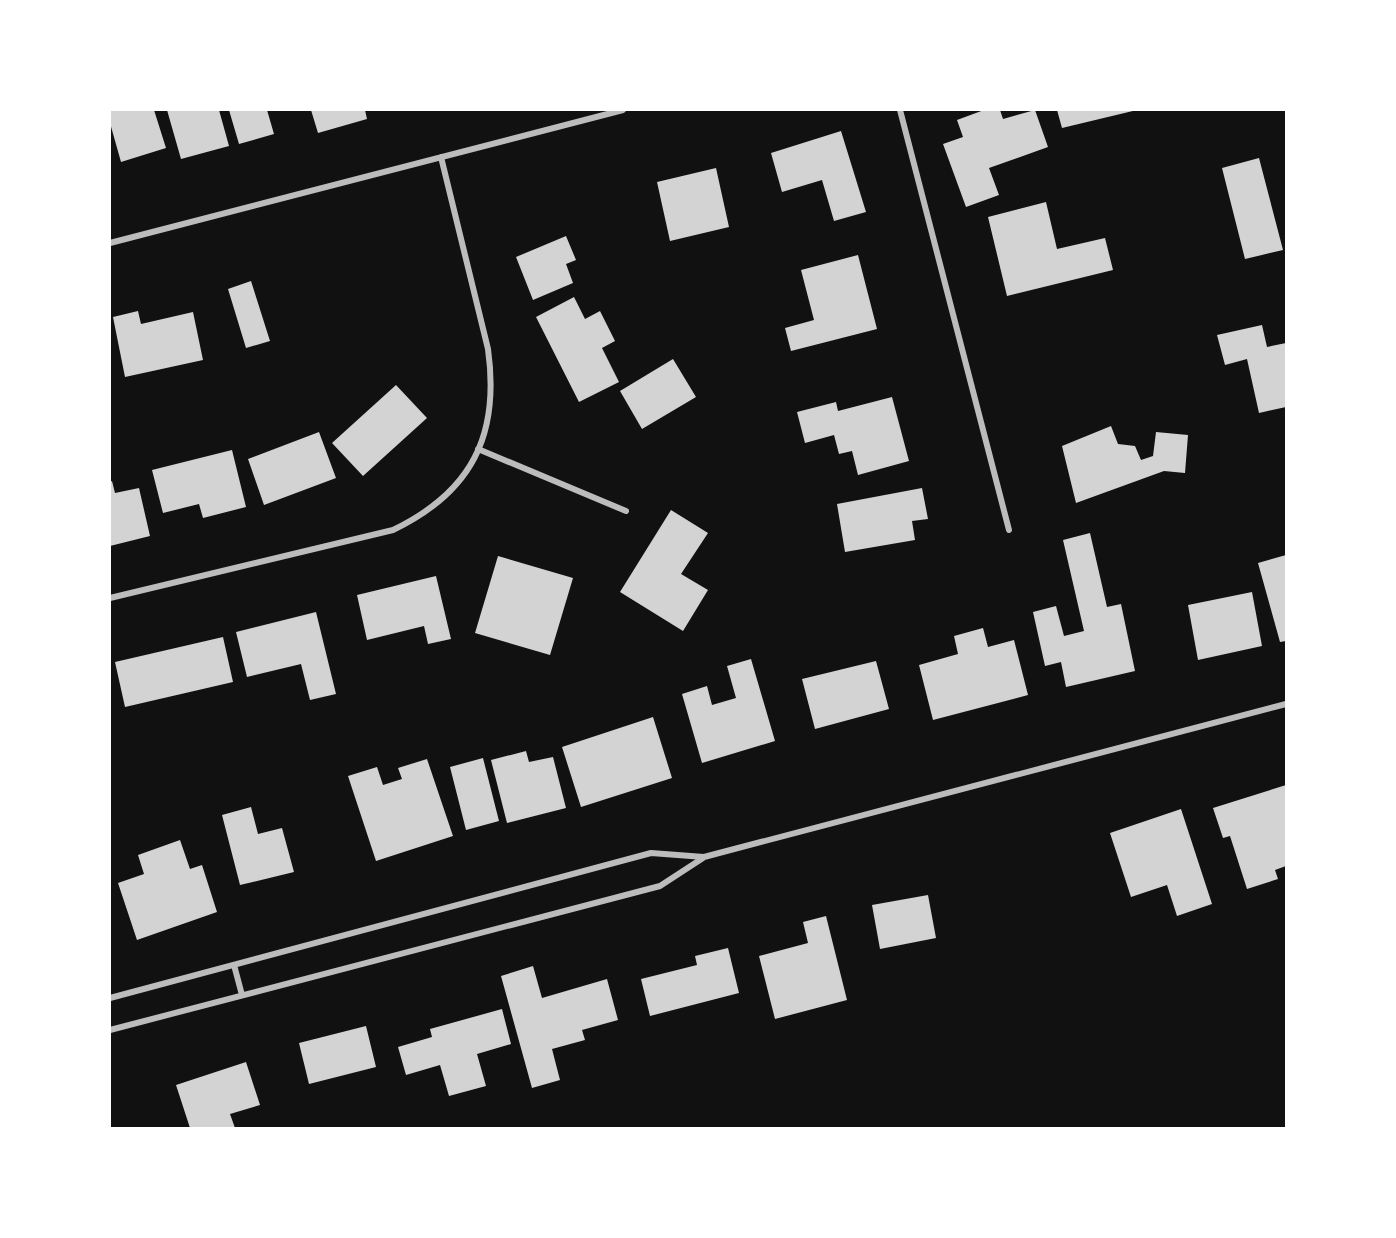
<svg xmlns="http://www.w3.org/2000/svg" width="1396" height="1238" viewBox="0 0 1396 1238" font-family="'IBM Plex Sans',sans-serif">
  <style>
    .building { fill: #d3d3d3 }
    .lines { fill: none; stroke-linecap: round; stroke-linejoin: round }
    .minor { stroke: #bcbcbc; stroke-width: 6 }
  </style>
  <rect width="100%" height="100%" fill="#111"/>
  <path class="building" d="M110,110H154L166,148L121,162L110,123Z
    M167,110H219L229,146L181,159Z
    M229,110H267L274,134L239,144Z
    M311,110H365L367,119L318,133Z
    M984,110H1000L1003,119L1035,110L1048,147L989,168L999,195L966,207L943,144L963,137L957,120Z
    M1057,110H1137L1062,128Z
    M841,131L866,212L834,221L822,180L782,192L771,153Z
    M1259,158L1283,250L1245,259L1222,168Z
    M716,168L729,227L670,241L657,182Z
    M1046,202L1057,249L1105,238L1113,270L1007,296L988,217Z
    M566,236L576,260L566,264L573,283L533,300L516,257Z
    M858,255L877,329L791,351L785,328L814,320L801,270Z
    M251,281L270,341L246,348L228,289Z
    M574,297L585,319L600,311L615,341L602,348L619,382L579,402L536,317Z
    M138,311L141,324L193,312L203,360L125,377L113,317Z
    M1262,325L1267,347L1286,343V407L1259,413L1247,359L1225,365L1217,335Z
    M673,359L696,397L642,429L620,391Z
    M396,385L427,418L363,476L332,443Z
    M892,397L909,461L858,475L852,451L839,454L834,435L805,443L797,412L836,402L838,411Z
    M1111,426L1118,444L1135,446L1141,460L1153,456L1156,432L1188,435L1185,473L1164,471L1076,503L1062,446Z
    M319,432L336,478L264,505L248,459Z
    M232,450L246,507L203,518L199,504L163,513L152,470Z
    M112,481L115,493L139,488L150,536L110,546V482Z
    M922,488L928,519L912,521L915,540L845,552L837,504Z
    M671,510L708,533L681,574L708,590L683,631L620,592Z
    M1090,533L1107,607L1121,604L1135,671L1066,687L1061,662L1045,666L1033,612L1056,606L1064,636L1084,631L1063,540Z
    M1286,555V641L1280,642L1258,563Z
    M498,556L573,578L550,655L475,633Z
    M436,576L451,639L428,644L424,626L367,640L357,595Z
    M1252,592L1262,646L1198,660L1188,605Z
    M316,612L336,694L310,700L301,664L247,677L236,632Z
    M983,628L988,647L1014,640L1028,695L933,720L919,665L958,654L954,636Z
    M223,637L233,682L125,707L115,662Z
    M751,659L775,741L702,763L682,694L707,686L712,705L736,698L727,666Z
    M876,661L889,709L815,729L802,679Z
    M653,717L672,778L581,807L562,747Z
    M526,751L529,762L553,757L566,808L507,823L491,760Z
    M483,758L499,821L466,830L450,767Z
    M427,759L453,836L376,861L348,776L377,767L383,785L402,779L398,768Z
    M1286,785V866L1275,870L1278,879L1247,889L1230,836L1223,838L1213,808Z
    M251,807L258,834L282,828L294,872L240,885L222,815Z
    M1181,809L1212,904L1177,916L1167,885L1131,897L1110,833Z
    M180,840L190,869L202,865L217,912L137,940L118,883L144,874L138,855Z
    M928,895L936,938L880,949L872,905Z
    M826,916L847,1000L775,1019L759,956L808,943L803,922Z
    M728,948L739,993L650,1016L641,979L697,965L695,956Z
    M533,966L542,998L607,979L618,1020L582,1030L585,1040L552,1049L560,1080L532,1088L501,976Z
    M502,1009L511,1044L477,1054L486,1086L449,1096L440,1065L406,1075L398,1047L432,1037L430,1029Z
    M366,1026L376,1067L309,1084L299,1043Z
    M246,1062L260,1105L230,1114L235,1128H190L176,1085Z"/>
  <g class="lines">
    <path class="minor" d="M900,110L1009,530
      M110,243L623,110
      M478,449L626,511
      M110,598L393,530C472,492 500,435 488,349L441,157
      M234,965L242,995
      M110,998L651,853L704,857L1286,704
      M110,1030L660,886L703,858"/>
  </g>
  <rect width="1396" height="1238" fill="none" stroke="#ffffff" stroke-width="222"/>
</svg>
